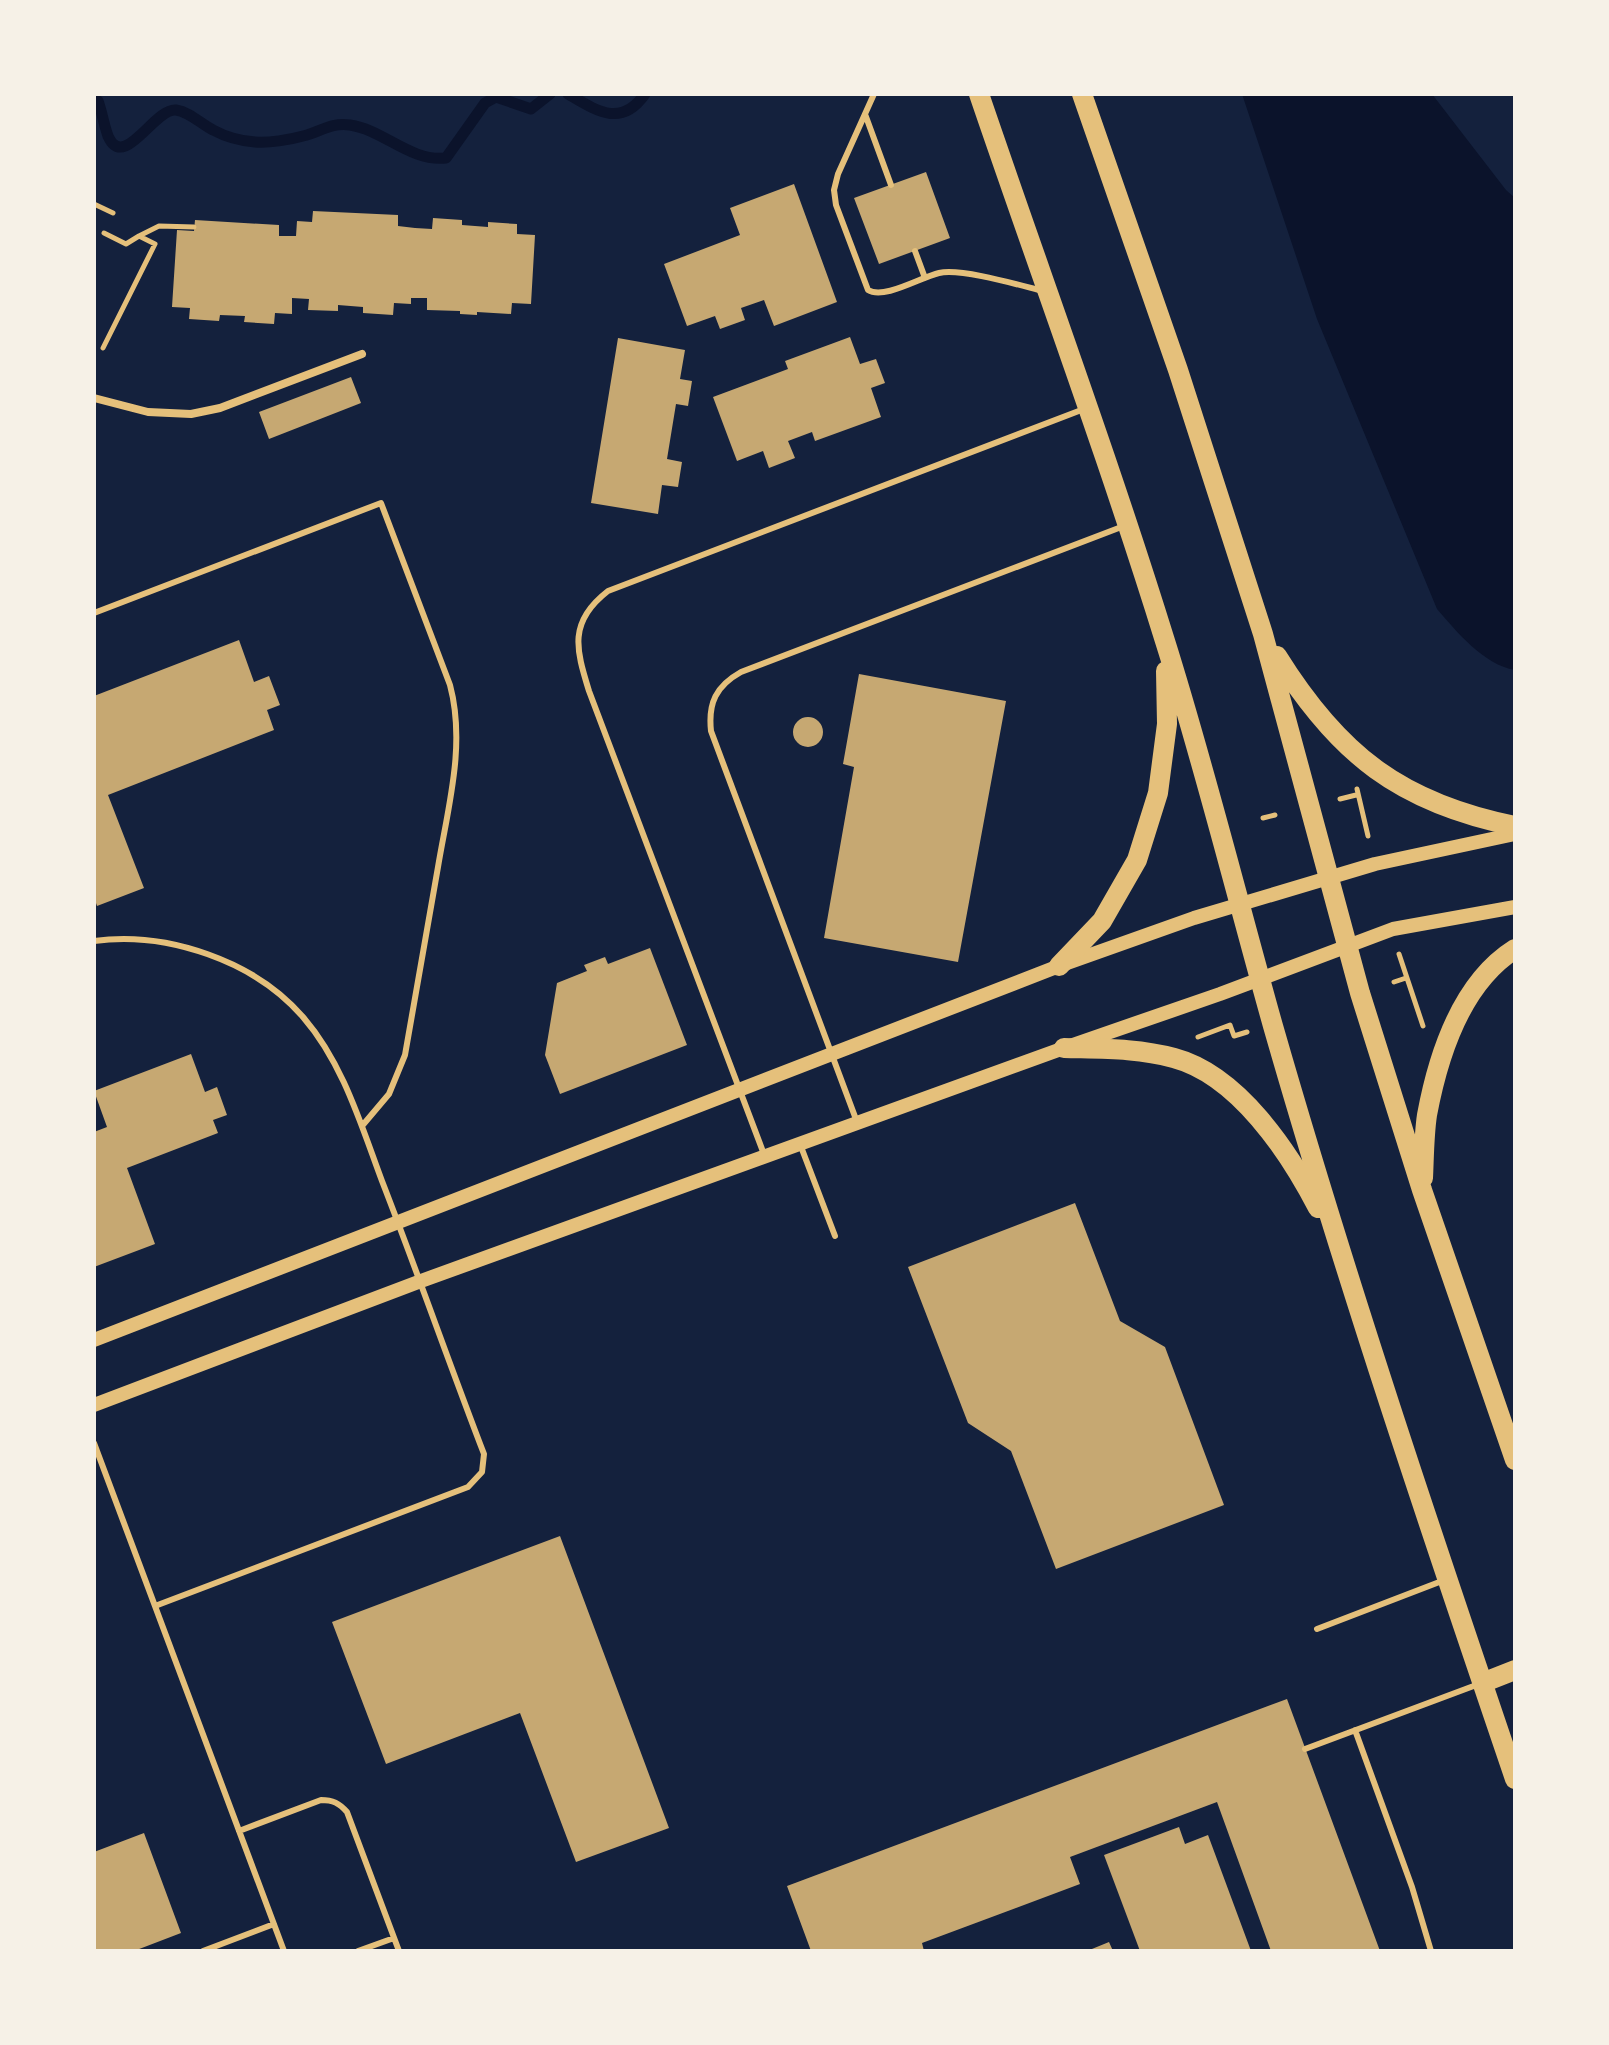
<svg xmlns="http://www.w3.org/2000/svg" width="1609" height="2045" viewBox="0 0 1609 2045" font-family="Ubuntu,sans-serif">
  <style>
    .water { fill: #0b132b }
    .lines { fill: none; stroke-linecap: round; stroke-linejoin: round }
    .stream { stroke: #0b132b; stroke-width: 11 }
    .building { fill: #c6a872 }
    .path { stroke: #e5c07b; stroke-width: 5 }
    .service { stroke: #e5c07b; stroke-width: 6 }
    .minor { stroke: #e5c07b; stroke-width: 8 }
    .tertiary { stroke: #e5c07b; stroke-width: 14 }
    .primary { stroke: #e5c07b; stroke-width: 20 }
  </style>
  <rect width="100%" height="100%" fill="#14213d"/>
  <path class="water" d="M1242,94H1432L1506,190L1515,198V670C1484,665 1456,631 1437,609L1317,319Z"/>
  <g class="lines">
    <path class="stream" d="M568,94C597,111 621,128 645,94
      M94,99L98,101C102,112 104,125 108,136C124,172 154,108 176,110C190,112 201,124 213,130C226,137 241,141 255,142C269,143 289,140 303,136C320,132 331,122 350,125C384,130 410,162 446,158L485,103L496,97L531,109L550,94"/>
  </g>
  <path class="building" d="M926,172L950,238L879,264L854,198Z
    M794,184L837,302L774,326L764,300L741,308L745,320L720,329L715,316L687,326L664,264L740,235L730,208Z
    M313,211L398,215V226L415,228L432,229L433,218L462,220V225L488,227V222L517,224V234L535,235L531,304L512,303L511,314L477,312V315L460,314V311L427,310V298H411V304L394,303L393,315L363,313V307L338,305V311L308,310L309,299L292,298V314L275,313L274,324L244,322L245,316L220,315L219,321L189,319L190,308L172,307L177,230L194,231L195,220L279,225V236H296L297,221L312,222Z
    M850,337L860,364L876,359L885,383L871,388L881,417L815,441L812,432L788,441L795,458L769,468L763,451L737,461L713,397L788,369L785,361Z
    M618,338L685,350L680,379L692,381L688,406L676,404L667,459L682,462L678,487L662,485L658,514L591,503Z
    M351,377L361,403L269,439L259,412Z
    M239,640L254,682L269,676L280,705L267,710L274,730L108,795L144,888L97,906L94,897V696Z
    M859,674L1006,701L958,962L824,938L854,767L843,764Z
    M793 732a15 15 0 1 1 30 0a15 15 0 1 1-30 0Z
    M650,948L687,1045L560,1094L545,1055L557,983L587,971L584,965L605,957L608,964Z
    M191,1054L205,1092L217,1087L227,1115L213,1120L218,1133L127,1168L155,1244L94,1267V1132L107,1127L94,1091Z
    M1075,1203L1120,1321L1165,1347L1224,1505L1056,1569L1011,1451L968,1423L908,1267Z
    M560,1536L669,1828L576,1862L520,1713L386,1764L332,1622Z
    M1287,1699L1380,1951H1271L1217,1802L1070,1857L1080,1884L922,1943L924,1951H811L787,1886Z
    M1179,1827L1185,1844L1208,1835L1251,1951H1140L1104,1855Z
    M144,1833L181,1933L134,1951H94V1852Z
    M1109,1942L1113,1951H1087Z"/>
  <g class="lines">
    <path class="path" d="M94,204L113,213
      M104,233L126,244L139,236
      M103,348L155,244L139,236L159,226L194,227
      M1357,789L1368,836
      M1340,799L1356,795
      M1263,818L1275,815
      M1399,954L1423,1026
      M1394,982L1406,978
      M1230,1025L1234,1036L1247,1032
      M1198,1037L1230,1025"/>
    <path class="service" d="M874,94L838,174L834,190L836,205L868,290C884,300 921,277 939,273C961,268 1019,285 1043,291
      M865,114L891,185
      M915,251L925,278
      M94,613L381,503L450,685C466,745 448,807 438,867C427,929 416,992 405,1055L389,1094L362,1126
      M94,941C167,931 255,961 303,1017C343,1063 361,1125 382,1181C417,1271 449,1363 484,1454L482,1472L468,1487L155,1606
      M857,1122L711,731C708,703 716,686 741,672L1124,526
      M800,1144L835,1236
      M765,1157L589,691C576,649 568,622 608,591L1084,409
      M94,1443L284,1951
      M1317,1629L1442,1581
      M1355,1730L1412,1887L1431,1951
      M1305,1749L1479,1684
      M239,1831L321,1800C333,1800 339,1803 347,1812L399,1951
      M203,1951L274,1924
      M358,1951L394,1938"/>
    <path class="minor" d="M94,398L148,412L191,414L220,408L362,354"/>
    <path class="tertiary" d="M94,1340L1059,966L1194,918L1375,864L1515,834
      M94,1405L421,1281L1064,1048L1220,994L1393,929L1515,907"/>
    <path class="primary" d="M979,94C1041,276 1108,457 1165,641C1205,768 1237,898 1273,1026C1346,1280 1430,1529 1515,1779
      M1082,94L1178,370L1263,634L1360,993L1422,1190L1515,1460
      M1277,656C1338,754 1400,803 1515,826
      M1059,966L1102,921L1137,860L1158,793L1167,724L1166,671
      M1064,1048C1101,1049 1138,1048 1174,1058C1238,1075 1289,1152 1318,1208
      M1423,1178C1424,1157 1424,1135 1427,1115C1438,1056 1461,983 1515,949
      M1482,1683L1515,1670"/>
  </g>
  <rect width="1609" height="2045" fill="none" stroke="#f6f1e7" stroke-width="192"/>
</svg>
